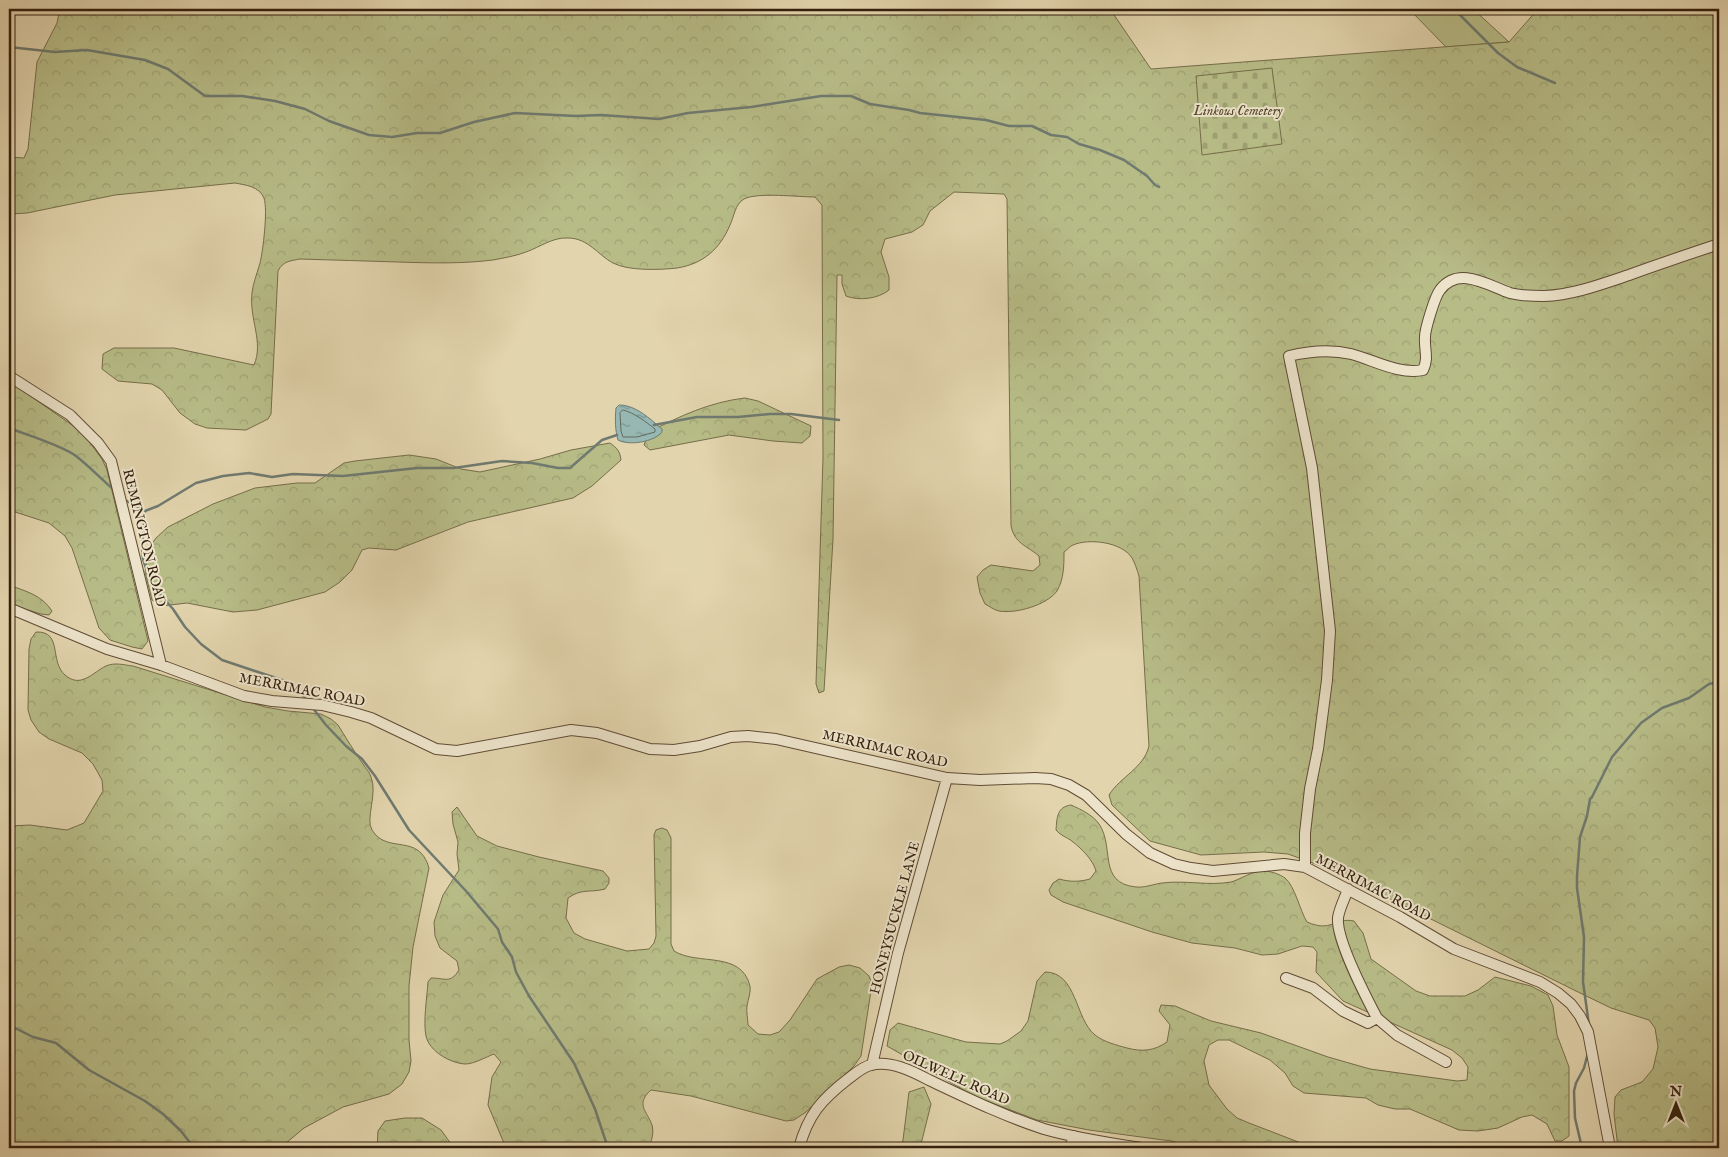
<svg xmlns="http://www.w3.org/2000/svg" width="1728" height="1157" viewBox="0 0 1728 1157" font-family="'IM FELL English',serif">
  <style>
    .grass { fill: #b7bc87; stroke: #766e4a }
    .forest { fill: url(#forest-crowns); stroke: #766e4a }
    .cemetery { fill: url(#cemetery-stones); stroke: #766e4a }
    .water { fill: url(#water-ripples); stroke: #6f7a70 }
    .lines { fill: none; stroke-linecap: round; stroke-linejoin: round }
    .shore { stroke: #656b60; stroke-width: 1 }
    .stream { stroke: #6f7a70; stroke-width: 2.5 }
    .minor-casing { stroke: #604c35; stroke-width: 12 }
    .minor { stroke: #ece3ca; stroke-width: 10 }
    .labels { text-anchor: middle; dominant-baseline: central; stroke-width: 4; stroke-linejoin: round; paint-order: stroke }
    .park-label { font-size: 14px; font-style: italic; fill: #55462c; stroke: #ece3ca }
    .street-label { font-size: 14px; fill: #341f0d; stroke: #ece3ca }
  </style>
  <defs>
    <pattern id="forest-crowns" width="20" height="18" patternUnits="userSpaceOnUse" patternTransform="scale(1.25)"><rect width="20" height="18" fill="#b7bc87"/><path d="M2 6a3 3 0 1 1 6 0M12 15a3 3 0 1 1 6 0" fill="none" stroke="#9ea173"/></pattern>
    <pattern id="cemetery-stones" width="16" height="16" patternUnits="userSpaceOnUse" patternTransform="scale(1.25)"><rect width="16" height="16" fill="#b7bc87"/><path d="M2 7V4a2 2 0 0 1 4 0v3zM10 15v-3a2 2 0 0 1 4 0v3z" fill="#9ea173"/></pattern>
    <pattern id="water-ripples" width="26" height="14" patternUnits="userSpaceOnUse" patternTransform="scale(1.25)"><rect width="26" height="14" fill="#96b7b2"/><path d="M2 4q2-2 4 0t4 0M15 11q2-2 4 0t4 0" fill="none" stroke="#7b948f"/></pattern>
  </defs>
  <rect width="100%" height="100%" fill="#e2d4ad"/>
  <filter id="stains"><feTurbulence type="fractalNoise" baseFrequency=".004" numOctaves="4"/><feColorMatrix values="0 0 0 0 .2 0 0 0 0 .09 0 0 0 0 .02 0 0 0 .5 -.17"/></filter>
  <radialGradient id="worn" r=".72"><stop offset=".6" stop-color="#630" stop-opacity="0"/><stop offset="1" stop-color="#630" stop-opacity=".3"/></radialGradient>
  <path class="grass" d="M1409,9H1473L1509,42L1446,47Z"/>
  <path class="forest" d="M60,9H1110L1151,69L1509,42L1538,9H1719V1148H1618L1614,1114L1615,1097L1621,1090L1642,1082L1653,1069L1658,1047L1655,1028L1649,1020L1611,1008L1576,991L1332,870L1288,854L1264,852L1201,855L1150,841L1112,805L1109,795C1120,777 1144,768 1149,746L1139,576C1137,570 1135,563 1132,558C1122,542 1089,538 1073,545C1070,546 1067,550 1064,552C1064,565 1064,579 1057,591C1047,605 1016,614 999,611C994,610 989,606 985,604L980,593L977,577L983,570L991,565L1033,571L1040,565L1039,556C1026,545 1015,544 1011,526L1007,199L1004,194L954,192L930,211L923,225L912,232L885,239L881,252L889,277V290C878,299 859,301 846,296L842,284V275H837L833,539L824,691L819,693L816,684L823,458L822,205L815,197C799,197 757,192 744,199C735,204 734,217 730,225C720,249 703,264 677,268C660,270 628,271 613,263C598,255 588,238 568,238C553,237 540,247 526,252C516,256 503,258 493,260C461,264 430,263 398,262C366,261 333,260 300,259C290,261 283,261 278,271L271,414L268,419L246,430L207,428L195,424L180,413L162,390L152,384L118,381L102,369L103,354L114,348H174L254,365C264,342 249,319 252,293C253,283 257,274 260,263C263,251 268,210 264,198C259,186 245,185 235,183L115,195L27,213L9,214V157L24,158L28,149L37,62L57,23Z
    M9,381L82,432L102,459L107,470L148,641L142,649L132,647L110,640L99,628L72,548L65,536L49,523L9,510Z
    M745,398L758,401L811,426L810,436L802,443L773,441L729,435L650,450L644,445L649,432C680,416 710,402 745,398Z
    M610,443C617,448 620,451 621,460L592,486L573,498L468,522L396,550L369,548L362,550L352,570L340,582L325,592L257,610L233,612L187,603L162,606L152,600L145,572L149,548L156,538L168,527L213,504L255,488L297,483H315L344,463L355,461L409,455L436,459L461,469L480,472L540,459L571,450Z
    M9,585C25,591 42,595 52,611L49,615L41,614L9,604Z
    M36,632C63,631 49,661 65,675C81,689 93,672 106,666C115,662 124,665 133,666L265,707L288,711L321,714L331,719L338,725C346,738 354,751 363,764C365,768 370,772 371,777C378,793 365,819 372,830C387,855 419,832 429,868L413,947L409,986V1040L411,1061L409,1072L402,1084L389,1094L343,1107L304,1128L280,1148H9V826L30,825L67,830L84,823L103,791L102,780L93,764L82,753L49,739L39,732L31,720L28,710L29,649L31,639Z
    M1071,805C1080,809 1093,815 1099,824C1115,847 1097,883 1136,887C1144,888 1154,884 1162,883C1186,880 1208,886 1231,882C1242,879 1251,871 1263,871C1271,871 1279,874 1285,878C1295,886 1300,911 1307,922C1332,933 1334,917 1354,921L1363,933L1371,959L1416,991L1430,996H1465L1478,990L1495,977L1531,986L1548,995L1553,1006L1557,1035L1569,1067V1136L1562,1141H1555L1547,1124L1532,1115L1522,1117L1498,1128L1478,1131L1459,1130L1410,1109H1395L1378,1105L1366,1098L1304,1093L1293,1086L1285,1073L1270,1060L1229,1040H1218L1209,1045L1204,1061L1209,1085L1227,1109L1237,1118L1249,1123L1314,1148H1200L1171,1141L1089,1130L1037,1120L976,1097L887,1046L890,1030L898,1023L966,1042L1000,1044L1007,1041L1021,1031L1028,1021L1037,981L1045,972C1077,972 1075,1019 1095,1035C1104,1042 1116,1045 1127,1048C1142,1052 1154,1051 1167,1042L1170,1025L1159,1011L1161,1005L1175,1006L1211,1021L1261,1033L1328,1057L1370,1069L1457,1081L1467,1080L1468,1067L1462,1058L1452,1050L1343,1001L1316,972L1317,952L1313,947L1302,946L1278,954L1262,955L1235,948L1192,943L1152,932L1063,902L1051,895L1049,890L1053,883L1059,879C1070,882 1079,882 1090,879L1096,871C1093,860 1082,849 1073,842C1067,837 1061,836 1056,830C1057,817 1057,807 1071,805Z
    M457,807L477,836L497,846L539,857L603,871L609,878V883L605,889C590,893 582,888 568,898L566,918L574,933L585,939L627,951L649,949L654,943L656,936L654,835L656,830L662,828L667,830L671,838V944L674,951C698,966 741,950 750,986C751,993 748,999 747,1006C746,1012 748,1019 748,1025L758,1034L770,1035L779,1032L790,1020L817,979L839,967L849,965L860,968L869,976L872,984L861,1056L854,1066L806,1112L794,1120L786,1121L691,1096L651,1090C635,1104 647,1111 652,1125C654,1133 652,1141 648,1148H506L488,1105L492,1077L501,1062L494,1054C486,1057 474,1064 465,1064C450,1063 429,1051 426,1036C423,1021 427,998 428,982L431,978C446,978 450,984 459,970L457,961L440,948L435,936L434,922L443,895L459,870L457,854L458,842L453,824L452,812Z
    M924,1087L931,1104L920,1148H902L909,1092Z
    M405,1118H422L441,1130L454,1148H377L378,1131L385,1121Z"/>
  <path class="cemetery" d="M1272,68L1282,144L1202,155L1196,76Z"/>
  <path class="water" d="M619,405C636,405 650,419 662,429V432C654,442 629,446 618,440C615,430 615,419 616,408Z"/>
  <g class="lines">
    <path class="shore" d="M623,410C635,413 646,422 655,429V432L637,437H623L621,431L620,413Z"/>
    <path class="stream" d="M1454,9L1498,53L1517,67L1555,83
      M9,47L55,52L87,50L145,60L168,69L205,96H242L275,101L305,109L329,121L369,135L392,137L417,133H440L474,122L515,113L576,116L601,115L659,119L688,113L751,107L821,96H851L870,104L909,110L920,113L986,120L1009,126H1032L1051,135L1067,137L1079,144L1100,150L1124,160L1147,176L1155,185L1159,187
      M654,425L697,417H738L770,414H791L839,420
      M9,428C27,435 61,445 76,456C89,466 101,479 114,490
      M125,500L145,511L158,506L196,483L223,476L249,473L272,477L293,474L343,476L417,468H454L502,461L532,463L558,468H570L602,440L617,435
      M145,511L142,547L143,559L148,574L158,592L173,609L185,627L201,644L222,660L288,682L297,687L307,701
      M312,707L326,725L346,746L362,759L375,776L409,830L466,891L498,929L502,942L512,957L516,972L529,996L574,1063L595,1109L608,1148
      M9,1025L33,1037L56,1043L89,1070L145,1101L163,1114L181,1131L194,1148
      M1589,1025L1583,982L1584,937L1577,888V876L1580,837L1587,816L1590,799L1592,797L1612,757L1641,723L1662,708L1689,698L1709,684L1719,682
      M1582,1148L1575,1118L1574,1091L1576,1083L1584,1068L1588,1053"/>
    <g class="minor-casing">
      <path id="minor" d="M9,376L70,415L98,443L111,461L161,665
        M9,608L107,649L161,665L244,696L272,701L322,705L351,712L371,718L436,749L457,751L571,730L597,733L650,749L674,750L700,746L731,737L748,736L776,739L947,778L980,780L1035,778L1051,779L1069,785L1086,795L1126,834L1150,853L1174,864L1191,868L1213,871L1284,864L1305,867L1400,917L1454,949L1540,982L1558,993L1571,1004L1580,1016L1588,1032L1610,1148
        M1305,867V833L1310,789L1318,749L1327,680L1330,631L1312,468L1289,356C1310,351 1330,349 1351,354C1374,360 1399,375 1423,370C1429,358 1424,349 1425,337C1425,329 1435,296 1440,290C1459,265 1489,286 1510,293C1521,296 1534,296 1544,296C1573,295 1602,284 1629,275C1659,264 1689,254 1719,244
        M1348,889C1345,898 1339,909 1338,918C1336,940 1366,997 1377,1018
        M1286,978L1313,988L1343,1011L1368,1023L1377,1018L1397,1035L1446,1062
        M872,1065L898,953L947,778
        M799,1148C808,1115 821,1100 848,1079C855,1074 862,1067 871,1065C890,1060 912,1071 929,1080C967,1098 1004,1116 1044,1129C1075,1138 1109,1143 1141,1148
        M1070,1148L1074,1136"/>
    </g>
    <use href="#minor" class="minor"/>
  </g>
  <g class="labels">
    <g class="park-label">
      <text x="1238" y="111">Linkous Cemetery</text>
    </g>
    <g class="street-label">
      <text transform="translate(144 538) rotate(76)">REMINGTON ROAD</text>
      <text transform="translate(302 690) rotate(11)">MERRIMAC ROAD</text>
      <text transform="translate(885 749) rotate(13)">MERRIMAC ROAD</text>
      <text transform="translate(1373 888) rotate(28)">MERRIMAC ROAD</text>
      <text transform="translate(895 918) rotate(-75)">HONEYSUCKLE LANE</text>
      <text transform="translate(956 1078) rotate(24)">OILWELL ROAD</text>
    </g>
  </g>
  <rect width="1728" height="1157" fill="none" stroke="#e2d4ad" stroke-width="30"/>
  <rect x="10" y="10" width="1708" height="1137" fill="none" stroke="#341f0d" stroke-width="2.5"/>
  <rect x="15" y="15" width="1698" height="1127" fill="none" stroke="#341f0d"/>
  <g transform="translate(1676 1104)" stroke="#ece3ca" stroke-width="4" paint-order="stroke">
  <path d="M0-4L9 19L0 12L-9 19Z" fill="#341f0d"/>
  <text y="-8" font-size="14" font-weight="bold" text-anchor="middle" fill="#341f0d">N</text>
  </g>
  <rect width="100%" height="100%" filter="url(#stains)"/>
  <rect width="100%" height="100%" fill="url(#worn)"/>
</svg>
